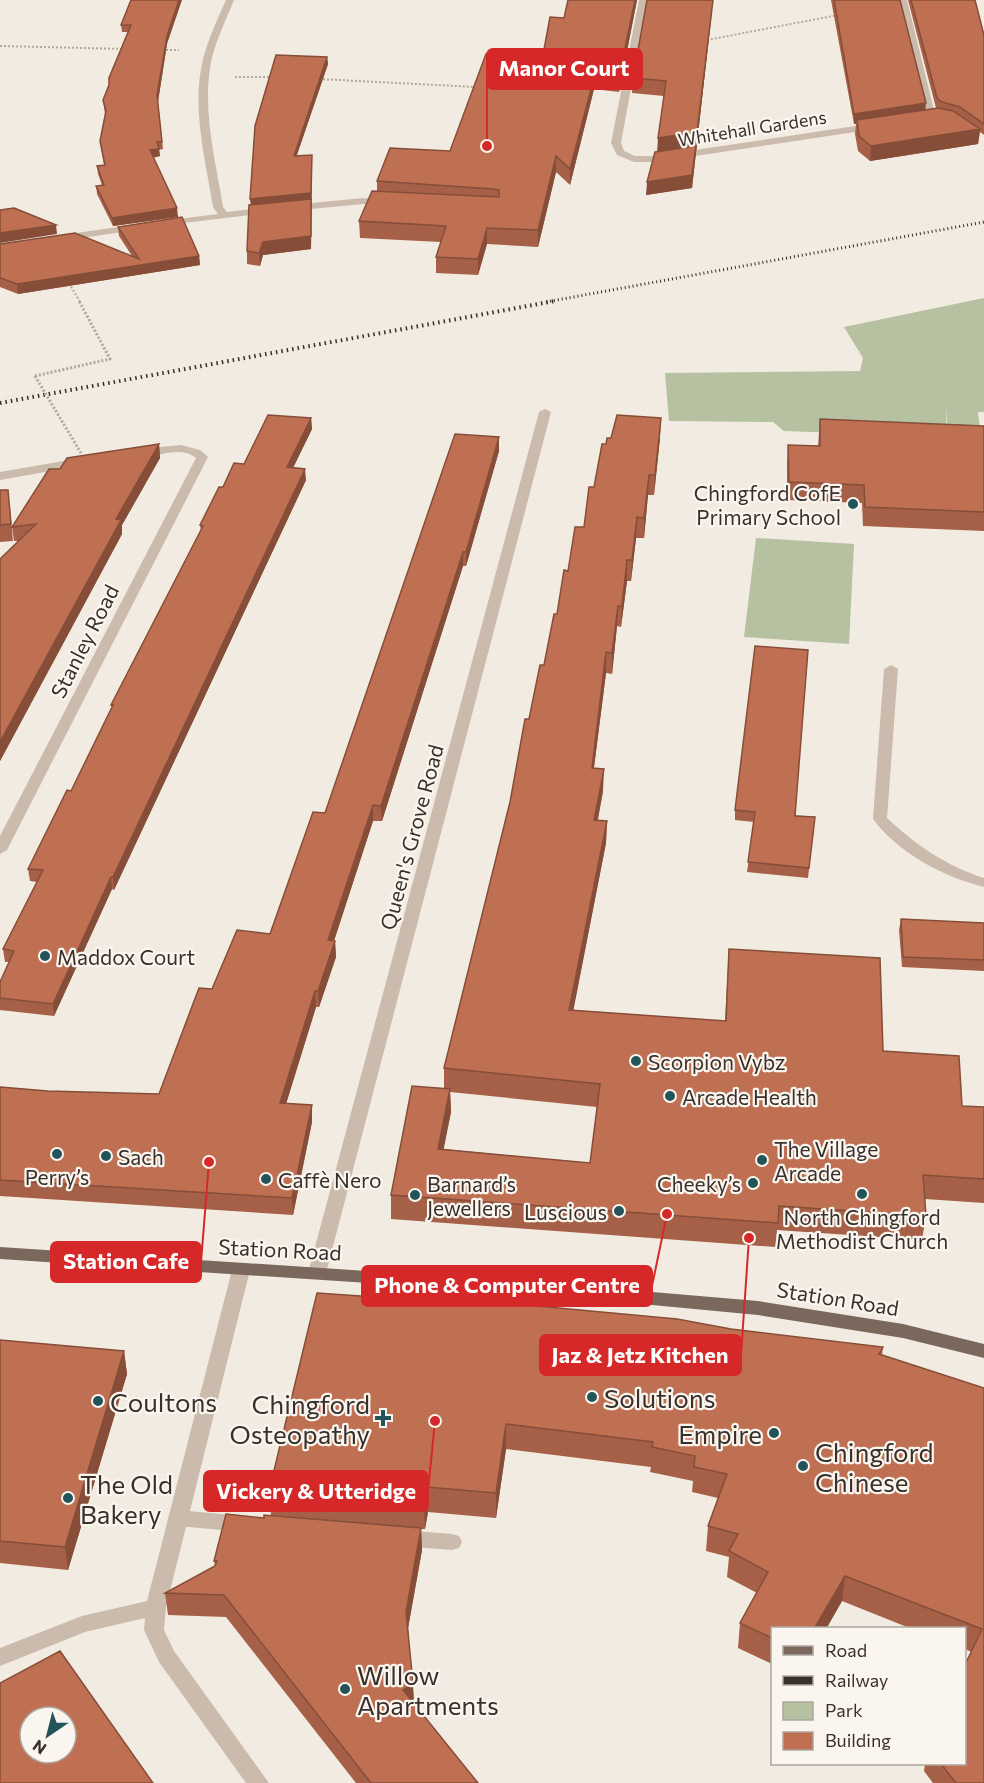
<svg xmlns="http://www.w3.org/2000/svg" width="984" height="1783" viewBox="0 0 984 1783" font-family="Commissioner,sans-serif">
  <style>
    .green { fill: #b6c1a1 }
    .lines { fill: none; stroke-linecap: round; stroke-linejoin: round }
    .path-far1 { stroke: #b6a697; stroke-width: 2; stroke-dasharray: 2 2; stroke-linecap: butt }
    .path { stroke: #b6a697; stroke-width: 3; stroke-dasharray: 2 2; stroke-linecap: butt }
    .lane { fill: #cabbad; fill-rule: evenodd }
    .street { fill: #cabbad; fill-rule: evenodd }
    .primary { fill: #7a685d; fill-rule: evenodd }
    .rail-far1 { stroke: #39302b; stroke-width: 3; stroke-dasharray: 1 3; stroke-linecap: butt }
    .rail { stroke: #39302b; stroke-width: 4; stroke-dasharray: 1.5 4; stroke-linecap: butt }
    .path-bridge { stroke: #b6a697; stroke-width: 3; stroke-dasharray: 2 2; stroke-linecap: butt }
    .wall { fill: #a56047; fill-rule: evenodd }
    .shaded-wall { fill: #864e39 }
    .building { fill: #c07052; stroke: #864e39; stroke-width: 1.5; fill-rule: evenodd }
    .poi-dot { fill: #235459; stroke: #faf5ee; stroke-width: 2 }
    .labels { text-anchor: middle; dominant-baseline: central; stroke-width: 4.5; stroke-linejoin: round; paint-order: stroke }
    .far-street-label { font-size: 18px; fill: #39302b; stroke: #faf5ee }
    .poi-label { font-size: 21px; fill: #39302b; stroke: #faf5ee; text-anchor: start }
    .street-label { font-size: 21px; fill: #39302b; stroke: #faf5ee }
    .near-poi-label { font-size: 26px; fill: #39302b; stroke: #faf5ee; text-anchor: start }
    .leader { fill: none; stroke: #d62828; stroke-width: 2 }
    .callout-dot { fill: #d62828; stroke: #faf5ee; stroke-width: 2 }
    .callout { fill: #d62828; stroke: #d62828; stroke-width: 2 }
    .callout-label { font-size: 22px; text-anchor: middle; font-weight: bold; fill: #fff }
  </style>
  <rect width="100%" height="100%" fill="#f2ebe1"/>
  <path class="green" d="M984,298V412H978L982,444L949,443L946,406L947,437L784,431L773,422L669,421L665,373L860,371L863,358L844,327Z
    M756,538L854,544L849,644L744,637Z"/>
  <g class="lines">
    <path class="path-far1" d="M707,40L838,15
      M0,46L125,49
      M162,50H179
      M235,77H273
      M319,79L476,87
      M69,283L80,302"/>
    <path class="path" d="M35,376L110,359L79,301"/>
    <path class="lane" d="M178,1510L243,1516L250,1518L253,1524L250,1530L243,1532L178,1526L171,1523L168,1518L171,1513Z
      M401,1530L452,1534L459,1536L462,1542L459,1548L452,1550L401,1546L394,1544L391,1538L394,1532Z"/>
    <path class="street" d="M226,0H234C225,23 213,45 210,69C203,114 216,163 223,207L227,212L267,207L272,210L267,213L159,226L158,224L163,221L218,214L213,207C206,163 193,114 201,69C205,45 216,23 226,0Z
      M639,0H647L621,143L624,151L635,156H655L875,123L880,126L875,129L655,162H634L617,155L611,143Z
      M899,0H907L934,110L942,117L940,119H934L925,111Z
      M363,198L387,200L392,203L387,206L363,204L291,211L286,208L291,205Z
      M139,224L144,227L143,229L62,241L57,238L62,235Z
      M545,409L551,412L326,1273L323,1278L317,1279L311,1278L308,1273L539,412Z
      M181,445L200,450L208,457L7,850L0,854V836L196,458C177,442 148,464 135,453L141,449Z
      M81,458L85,459V465L0,480V472Z
      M891,665L898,669L887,818C916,845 946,866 984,878V887C944,877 898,853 873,819L884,669Z
      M241,1264L247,1266L250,1270L166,1607L164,1630L174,1651L269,1783H246L159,1662L144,1630L145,1618L85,1632L0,1666V1648L82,1616L147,1601L232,1270L235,1266Z"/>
    <path class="primary" d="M0,1247L535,1282L758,1301L903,1324L984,1344V1358L903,1338L758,1315L535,1294L0,1259Z"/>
    <path class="rail-far1" d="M546,302L984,222"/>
    <path class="rail" d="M0,403L555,301"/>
    <path class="path-bridge" d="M35,376L81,453"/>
  </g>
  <path class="wall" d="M131,0L167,44L158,101L163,149L159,150L160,156L153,158L178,217L113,226L97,194L96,186L102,185L98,174L97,166L104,165L100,141L105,114L103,100L128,32H122L121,25Z
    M568,0H637L619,92L594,89L570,185L556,172L538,247L487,244L478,275L436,273V257L441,242L360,238L359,221L377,191V181L450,151L543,55L564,18Z
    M831,0H900L925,110L936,108L908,0H975L984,35V135L980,132L978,144L870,161L858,151L855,134L856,124H854Z
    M712,11L692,188L646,195L658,151L664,96L632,93L633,78Z
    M327,57L328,64L297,155L312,163L311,249L263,255L260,266L247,264V251L251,205Z
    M118,227L199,256L200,265L18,294L0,287V244L132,256L119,236Z
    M311,418L312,429L293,468L306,480L114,890L112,889L54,1016L0,1010V982L9,962H5L3,949L37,882L30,881L28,869L71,791L112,708L111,705L201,531L200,525L223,487L244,464Z
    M820,419L984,426V531L863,526L862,503L787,500V464L788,445L818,446Z
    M499,437V451L466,566H463L382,821H373L334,941H335L336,957L319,1007H316L286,1104L312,1122L293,1215L0,1196V1087L48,1091L159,1094L212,989L270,934Z
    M660,438L654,495H648L644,538H636L631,581H627L621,627L617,626L612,674L606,673L594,768L603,791L598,820L607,821L606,843L573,1010L725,1021L729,949L883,1051L962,1106L984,1107V1203L925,1199L926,1216L922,1240L777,1230L776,1247L391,1219V1195L444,1088V1068L510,802L529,719L544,665L568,571L584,527L594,487L606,444ZM450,1092L597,1107L590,1163L443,1149L451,1112Z
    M159,444L160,458L122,525V534L0,761V559L19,541H14L12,527L60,469Z
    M0,490L10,507L13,541L0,542Z
    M735,810L815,817L808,878L747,872L754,822L735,820Z
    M901,919L984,923V971L902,967L899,930Z
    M731,1329L883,1347L882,1355L984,1388V1783H933L924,1771L925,1764H964L972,1652L964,1649V1629H912L842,1601L826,1629H772V1664L738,1648L740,1623L757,1593L727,1577L729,1557L706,1551L708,1526L718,1498L692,1492L693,1481L650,1472L651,1467L506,1449L496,1518L428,1512L425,1529H421L422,1550L408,1628L414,1703L478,1783H356L226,1617L168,1615L165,1593L215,1566L214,1561L264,1518L271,1515L269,1491Z
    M0,1340L124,1351L127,1374L68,1570L0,1563Z"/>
  <path class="shaded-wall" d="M179,0H182L167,44L158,102L157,95L167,36Z
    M635,0H637L619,92V77Z
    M713,0L692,188L646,195L647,182L657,153L658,138Z
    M327,57L328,64L294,163V156Z
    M595,74L594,89L570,185V169Z
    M926,103L925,114L857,120L856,124H854V114Z
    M980,129L978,144L870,161L871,146Z
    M159,149L160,156L150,158V150Z
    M556,156V172L538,247V230Z
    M312,163L311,249L263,255L260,266L259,253L251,207L250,199Z
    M177,208L178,217L113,226L112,218Z
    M56,225L57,234L0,243V233Z
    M487,228V244L478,275V259Z
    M199,256L200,265L18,294L17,284Z
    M311,418L312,429L288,478L287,467Z
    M661,418L660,438L654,495L655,475Z
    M499,437V451L466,566V552Z
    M159,444L160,458L122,525V534L0,761V742L116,519Z
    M305,469L306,480L114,890L113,877Z
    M649,475L648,495L644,538V518Z
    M637,517L636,538L631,581L632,560Z
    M463,552V566L382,821L381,806Z
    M627,560V581L621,627L622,606Z
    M618,606L617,626L612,674V653Z
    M606,652V673L591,790L592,768Z
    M604,769L603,791L593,842L594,820Z
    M373,805V821L329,956L328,940Z
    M607,821L606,843L569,1033V1010Z
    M111,877L112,889L54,1016L53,1004Z
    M335,941L336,957L319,1007L318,991Z
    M315,991L316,1007L281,1120L280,1103Z
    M450,1089L451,1112L439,1173L438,1149Z
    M312,1105V1122L293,1215L292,1198Z
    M124,1351L127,1374L68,1570L65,1547Z
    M506,1424V1449L496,1518V1493Z
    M427,1487L428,1512L425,1529L424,1504Z
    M421,1528L422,1550L407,1634L406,1612Z
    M845,1576L842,1601L826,1629H814Z
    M413,1683L414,1705L403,1690Z"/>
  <path class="building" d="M131,0H179L167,36L157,95L162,142H157L159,149L150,150L177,208L112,218L96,186L104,185L97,166L105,165L100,141L106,111L103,100L109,85V78L131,25H121Z
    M568,0H635L619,77L595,74L570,169L556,156L538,230L487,228L478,259L436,257L446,226L359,221L372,191L499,197V190L493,189L377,181L390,148L450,151L486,54L543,55L550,17L564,18Z
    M647,0H713L697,132L658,138L666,81L633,78Z
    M834,0H900L926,103L854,114Z
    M911,0H975L984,35V124L960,107L942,102L937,98Z
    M276,55L327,57L294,156L312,155L311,193L250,199L255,126Z
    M938,108L953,111L980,129L871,146L859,136L857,120Z
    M696,146L692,175L647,182L655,152Z
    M311,199V236L263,242L259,253L247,251L249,205Z
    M14,208L56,225L0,233V210Z
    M182,217L199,256L17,284L0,278V244L75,233L139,259L118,227Z
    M268,415L311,418L287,467L305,469L113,877H111L53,1004L0,998V982L14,951L3,949L43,870L28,869L67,790L71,791L113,705H111L203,526L200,525L219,487H223L234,463L244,464Z
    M617,415L661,418L655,475H649L644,518L637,517L632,560H627L622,606H618L612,653L606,652L592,768L604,769L594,820L607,821L569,1010L726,1021L729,949L880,958L883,1051L959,1056L962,1106L984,1107V1179L923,1175L926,1216L779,1206L778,1223L391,1195L412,1086L450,1089L438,1149L590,1163L600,1084L444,1068L510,802L525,719H529L540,665H544L554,614H557L564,570L568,571L575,527H584L589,487H594L602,444H606L607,438H611Z
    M820,419L984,426V512L865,507L864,485L789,482L788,445L820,446Z
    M455,434L499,437L466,552H463L381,806L373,805L328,940L335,941L318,991H315L280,1103L312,1105L292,1198L0,1180V1087L48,1091L159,1094L199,988L212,989L237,930L270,934L313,812L325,813Z
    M159,444L116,519L121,520L0,742V559L36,524L12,527L49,469H60L67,458Z
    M0,490H8L11,524L0,525Z
    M755,646L808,650L795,816L815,817L809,868L748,862L755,812L735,810Z
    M901,919L984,923V960L903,957Z
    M317,1293L476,1304L526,1305L677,1319L731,1329L883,1347L879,1354L984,1388V1783H956L941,1764H964V1667L982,1629L845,1576L814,1629H772V1638L740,1623L768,1572L729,1551L738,1534L708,1526L727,1474L694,1467L695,1456L652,1447L653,1442L506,1424L496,1493L427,1487L424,1504L269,1491Z
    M0,1340L124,1351L65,1547L0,1541Z
    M226,1514L264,1518V1515L421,1528L406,1612L413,1683L403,1690L478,1783H371L224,1595L165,1593L215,1566L217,1561H214Z
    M60,1651L153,1783H0V1683ZM30,1717H66V1753H30Z"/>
  <g class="poi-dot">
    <circle cx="853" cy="504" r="6"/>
    <circle cx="45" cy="956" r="6"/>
    <circle cx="636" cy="1061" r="6"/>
    <circle cx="670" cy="1096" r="6"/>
    <circle cx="57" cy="1154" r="6"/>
    <circle cx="106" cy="1156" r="6"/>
    <circle cx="762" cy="1160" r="6"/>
    <circle cx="266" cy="1179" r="6"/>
    <circle cx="753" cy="1183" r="6"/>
    <circle cx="862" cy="1194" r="6"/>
    <circle cx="415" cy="1195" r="6"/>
    <circle cx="619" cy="1211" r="6"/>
    <circle cx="592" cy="1397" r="6"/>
    <circle cx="98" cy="1401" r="6"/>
    <path d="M380 1409h6v6h6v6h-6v6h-6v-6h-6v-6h6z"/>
    <circle cx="774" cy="1433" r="6"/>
    <circle cx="803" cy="1466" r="6"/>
    <circle cx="68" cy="1498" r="6"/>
    <circle cx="345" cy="1689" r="6"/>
  </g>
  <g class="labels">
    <g class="far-street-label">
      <text transform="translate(752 128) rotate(-9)">Whitehall Gardens</text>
    </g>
    <g class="poi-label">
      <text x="841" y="492" text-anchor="end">Chingford CofE<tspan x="841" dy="24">Primary School</tspan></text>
      <text x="57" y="956">Maddox Court</text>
      <text x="648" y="1061">Scorpion Vybz</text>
      <text x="682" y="1096">Arcade Health</text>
      <text x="774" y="1148">The Village<tspan x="774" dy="24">Arcade</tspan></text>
      <text x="118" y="1156">Sach</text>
      <text x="57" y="1176" text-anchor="middle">Perry’s</text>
      <text x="278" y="1179">Caffè Nero</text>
      <text x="427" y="1183">Barnard’s<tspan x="427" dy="24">Jewellers</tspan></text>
      <text x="741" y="1183" text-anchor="end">Cheeky’s</text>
      <text x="607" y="1211" text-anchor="end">Luscious</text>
      <text x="862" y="1216" text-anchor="middle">North Chingford<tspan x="862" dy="24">Methodist Church</tspan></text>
    </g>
    <g class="street-label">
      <text transform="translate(84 641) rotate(-63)">Stanley Road</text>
      <text transform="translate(411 837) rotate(-75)">Queen's Grove Road</text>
      <text transform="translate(280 1249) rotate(3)">Station Road</text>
      <text transform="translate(838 1298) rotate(9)">Station Road</text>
    </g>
    <g class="near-poi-label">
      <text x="604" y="1397">Solutions</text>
      <text x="110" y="1401">Coultons</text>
      <text x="370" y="1403" text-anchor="end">Chingford<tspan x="370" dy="30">Osteopathy</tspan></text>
      <text x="762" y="1433" text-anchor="end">Empire</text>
      <text x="815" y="1451">Chingford<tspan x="815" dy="30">Chinese</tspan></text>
      <text x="80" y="1483">The Old<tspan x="80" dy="30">Bakery</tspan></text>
      <text x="357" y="1674">Willow<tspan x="357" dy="30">Apartments</tspan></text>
    </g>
  </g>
  <path class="leader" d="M487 146L487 69M209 1162L201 1262M667 1214L652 1286M749 1238L741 1355M435 1421L428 1491"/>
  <g class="callout-dot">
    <circle cx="487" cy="146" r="6"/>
    <circle cx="209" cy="1162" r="6"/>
    <circle cx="667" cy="1214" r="6"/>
    <circle cx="749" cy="1238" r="6"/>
    <circle cx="435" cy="1421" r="6"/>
  </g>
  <g class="callout">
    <rect x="487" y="49" width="155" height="40" rx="6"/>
    <rect x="51" y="1242" width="150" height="40" rx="6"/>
    <rect x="362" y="1266" width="290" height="40" rx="6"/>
    <rect x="540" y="1335" width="201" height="40" rx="6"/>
    <rect x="204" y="1471" width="224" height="40" rx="6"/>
  </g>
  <g class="callout-label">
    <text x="564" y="76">Manor Court</text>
    <text x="126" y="1269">Station Cafe</text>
    <text x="507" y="1293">Phone &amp; Computer Centre</text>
    <text x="640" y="1363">Jaz &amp; Jetz Kitchen</text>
    <text x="316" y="1499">Vickery &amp; Utteridge</text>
  </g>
  <rect x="771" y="1627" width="195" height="138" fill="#faf5ee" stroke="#ada6a0" stroke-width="1.5"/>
  <rect x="783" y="1646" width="30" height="9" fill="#7a685d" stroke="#ada6a0" stroke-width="1.5"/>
  <text x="825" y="1657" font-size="18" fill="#39302b">Road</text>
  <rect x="783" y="1676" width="30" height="9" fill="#39302b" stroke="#ada6a0" stroke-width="1.5"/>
  <text x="825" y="1687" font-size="18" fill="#39302b">Railway</text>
  <rect x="783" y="1702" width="30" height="18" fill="#b6c1a1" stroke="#ada6a0" stroke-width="1.5"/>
  <text x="825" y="1717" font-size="18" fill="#39302b">Park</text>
  <rect x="783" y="1732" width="30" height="18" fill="#c07052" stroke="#ada6a0" stroke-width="1.5"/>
  <text x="825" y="1747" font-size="18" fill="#39302b">Building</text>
  <g transform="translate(48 1735) rotate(215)"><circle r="28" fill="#faf5ee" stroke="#ada6a0" stroke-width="1.5"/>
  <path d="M0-4.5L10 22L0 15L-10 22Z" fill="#235459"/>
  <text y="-9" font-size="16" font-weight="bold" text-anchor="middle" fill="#39302b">N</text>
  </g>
</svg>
